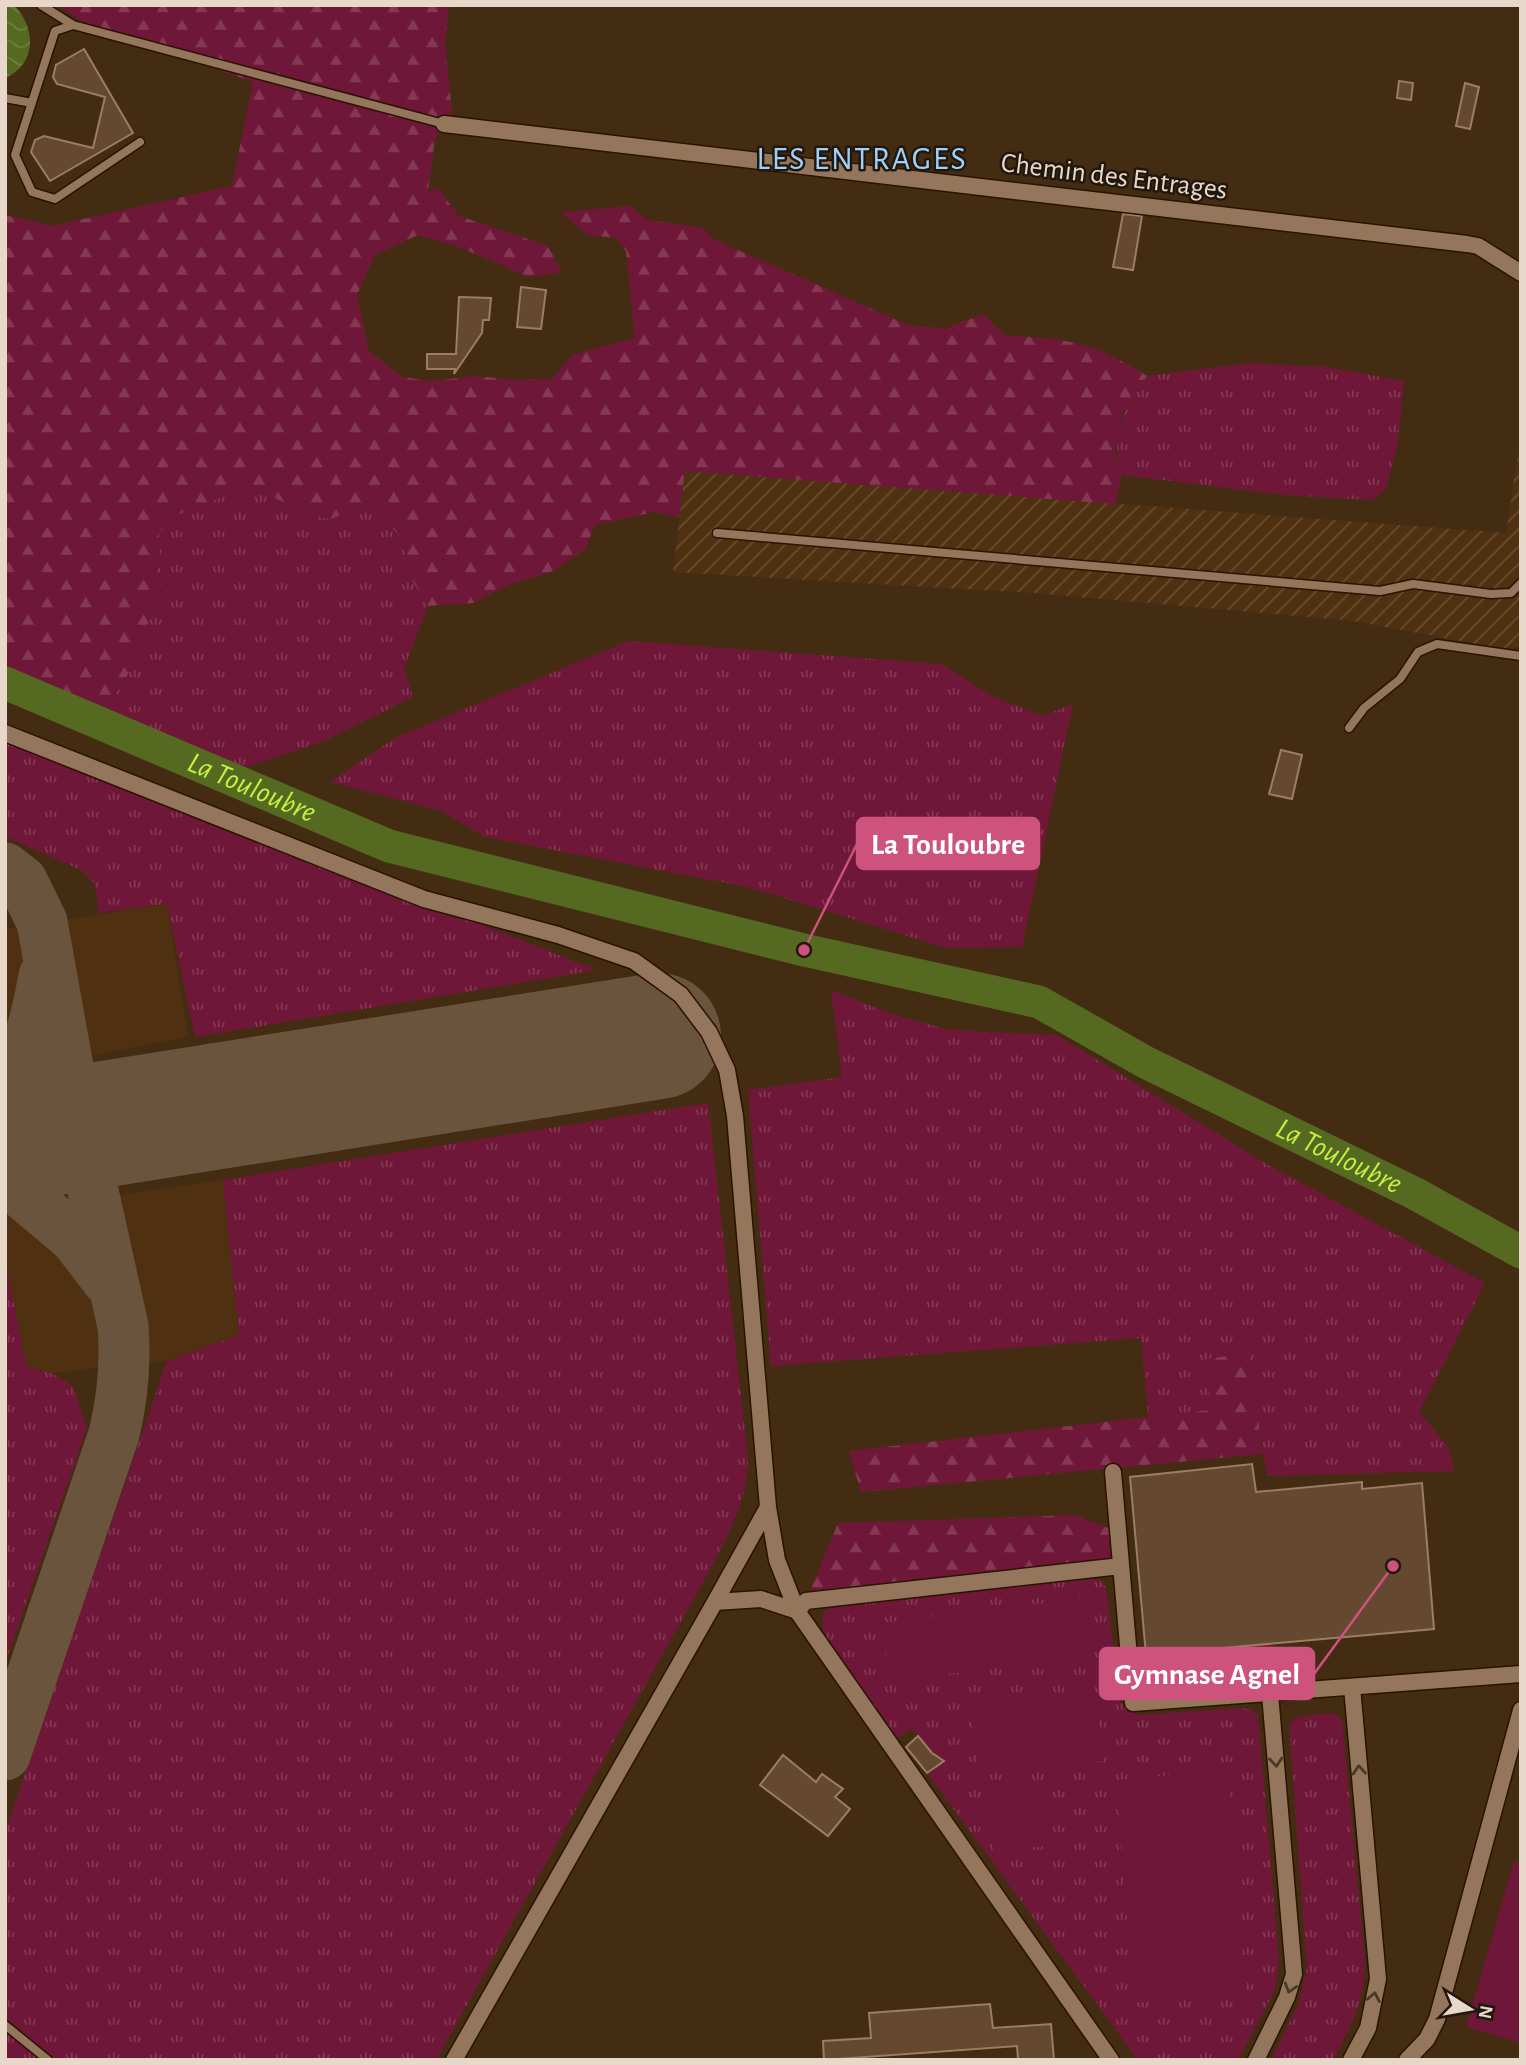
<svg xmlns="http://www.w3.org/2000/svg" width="1526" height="2065" viewBox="0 0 1526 2065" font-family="'Alegreya Sans',sans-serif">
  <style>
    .built { fill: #4f3011 }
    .industrial { fill: url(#industrial-furrows) }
    .grass { fill: url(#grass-tufts) }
    .forest { fill: url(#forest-firs) }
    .green { fill: #6f1738 }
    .water { fill: url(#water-waves) }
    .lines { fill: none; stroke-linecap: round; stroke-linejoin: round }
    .river { stroke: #556921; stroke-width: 33 }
    .taxiway { stroke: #6a543e; stroke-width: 51 }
    .runway { stroke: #6a543e; stroke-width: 126 }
    .building { fill: #644930; stroke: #9b7d63; stroke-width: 2 }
    .service-casing { stroke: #2a1300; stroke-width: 11 }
    .minor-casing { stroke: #2a1300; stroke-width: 19 }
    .service { stroke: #93765c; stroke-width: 8 }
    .minor { stroke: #93765c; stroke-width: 16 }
    .oneway { stroke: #4a3829 }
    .labels { text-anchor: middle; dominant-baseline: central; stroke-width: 5; stroke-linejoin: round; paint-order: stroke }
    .street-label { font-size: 28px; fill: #e8d8ca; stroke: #22170d }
    .water-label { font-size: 30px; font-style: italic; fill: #c3f043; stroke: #22170d }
    .quarter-label { font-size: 32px; letter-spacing: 2px; fill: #9ed1fb; stroke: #22170d }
    .leader { fill: none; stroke: #cd527c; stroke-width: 2.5 }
    .callout-dot { fill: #cd527c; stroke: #22170d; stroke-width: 2.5 }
    .callout { fill: #cd527c; stroke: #cd527c; stroke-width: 2.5 }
    .callout-label { font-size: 30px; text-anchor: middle; font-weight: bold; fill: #fff }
  </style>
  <defs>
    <pattern id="industrial-furrows" width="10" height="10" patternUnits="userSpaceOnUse" patternTransform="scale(1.75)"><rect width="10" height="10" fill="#4f3011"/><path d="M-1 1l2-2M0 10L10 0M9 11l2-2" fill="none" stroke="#684d32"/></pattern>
    <pattern id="grass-tufts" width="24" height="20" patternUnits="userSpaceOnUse" patternTransform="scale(1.75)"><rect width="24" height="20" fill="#6f1738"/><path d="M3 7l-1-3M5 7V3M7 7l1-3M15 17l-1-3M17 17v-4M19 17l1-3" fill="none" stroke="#843853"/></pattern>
    <pattern id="forest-firs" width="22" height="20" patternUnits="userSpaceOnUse" patternTransform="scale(1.75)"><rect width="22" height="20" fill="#6f1738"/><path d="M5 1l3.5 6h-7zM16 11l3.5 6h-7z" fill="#843853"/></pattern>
    <pattern id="water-waves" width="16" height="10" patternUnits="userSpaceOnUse" patternTransform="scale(1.75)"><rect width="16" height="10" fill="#556921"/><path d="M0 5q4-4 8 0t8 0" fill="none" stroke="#6d7e40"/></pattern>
  </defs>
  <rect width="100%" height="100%" fill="#442c13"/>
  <path class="built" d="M167,904L188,1037L5,1072V929Z
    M223,1180L239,1335L167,1361L51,1373L26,1366L5,1258V1211Z"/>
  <path class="industrial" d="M1521,435V646L1508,650L1354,621L1033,593L673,572L685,471L1506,533Z"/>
  <path class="grass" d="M1248,363L1326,367L1404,381L1397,446L1386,489L1372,500L1284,495L1122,475C1109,433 1124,411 1147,376Z
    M241,489L270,495L304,514L331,519L371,502L400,537L413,582L428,606L404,668L413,697L324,741L244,768L103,713L128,674L161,591L159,533L172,517Z
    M628,641L942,664L990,695L1042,716L1073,704L1022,947L947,948L748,887L485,837L439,810L330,782L395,738Z
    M5,739L597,970L195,1037L167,904L99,913L95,884L83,871L5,836Z
    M831,990L895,1015L950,1030L1057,1035L1268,1165L1485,1283L1419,1412L1449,1448L1454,1471L1267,1476L1248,1353L1212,1410L1148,1417L1141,1338L771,1366L748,1090L842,1077Z
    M708,1103L748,1458C747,1504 730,1531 709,1571L436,2060H5V1832L167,1361L239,1335L223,1180Z
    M5,1258L26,1366L51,1373L73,1386L87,1428L5,1663Z
    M1088,1578L1099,1580L1106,1587L1120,1702L1129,1711L1141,1715L1241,1708L1252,1710L1258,1716L1279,1959L1275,1990L1238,2060H1138L927,1773L943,1761L932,1753L912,1729L896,1738L823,1643V1614L831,1606Z
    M1272,1645L1274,1675L1148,1687L1146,1655Z
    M1329,1713L1337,1715L1342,1720L1365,1962C1364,2003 1352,2024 1333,2060H1271L1298,2005L1307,1968L1289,1724L1299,1717Z"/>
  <path class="forest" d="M56,5H449L445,45L452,111L435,139L428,192L438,188L459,216L548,246L562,272L529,277L457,246L418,235L375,255L357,295L369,351L402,377L431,381L476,376L519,380L552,379L572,355L635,338L626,251L616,238L588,235L560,212L631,206L647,220L703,228L713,239L908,325L944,329L983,314L1004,335C1066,339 1093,341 1147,376L1122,414L1115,452L1122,475L1115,504L685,471L679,517L654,512L595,525L585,549L553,571L508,585L473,603L428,606L413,582L400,537L371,502L331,519L304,514L270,495L241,489L172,517L159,533L161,591L128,674L103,713L41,687L5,663V215L52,226L232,186L253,82L87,24Z
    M1249,1353L1263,1454L861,1492L849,1451L1211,1410L1206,1359Z
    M1075,1515L1118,1532L1121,1566L806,1601L838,1523Z"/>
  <path class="green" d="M1086,1598L1093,1656L889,1681L882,1623Z
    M1095,1692L1102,1761L978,1774L971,1705Z
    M1228,1770L1246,1993L1134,2003L1116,1780Z
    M1045,1788L1049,1846L993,1850L989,1791Z
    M1514,1861L1521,1863V2043L1466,2027Z"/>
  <path class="water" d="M5,5L15,6C36,29 37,64 5,78Z"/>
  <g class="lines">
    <path class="river" id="s1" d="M5,683L389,846L804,950L1039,1002L1145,1062L1414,1193L1521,1252"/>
    <path class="taxiway" d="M5,868L22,881L42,922L79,1128L123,1326C126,1364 123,1397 114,1434L5,1755
      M5,1089C28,1055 37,1016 44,976
      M5,1179L75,1238L108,1281"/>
    <path class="runway" d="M5,1140L658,1036"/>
  </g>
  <path class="building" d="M84,49L133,133L50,181L31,152L35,140L44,136L93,148L105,97L57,84L53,77L56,65Z
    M1399,81L1413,83L1411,100L1397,98Z
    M1465,83L1479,87L1470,129L1456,126Z
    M1123,214L1142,216L1133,270L1113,267Z
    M521,287L546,290L541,329L517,327Z
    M459,297L491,298L489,320H483L482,333L454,374L455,369H427V354H456Z
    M1281,750L1302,755L1292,799L1269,794Z
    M1252,1464L1256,1492L1362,1482V1489L1422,1483L1434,1629L1146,1655L1130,1477Z
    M918,1736L932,1753L944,1761L927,1773L906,1747Z
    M783,1755L816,1782L822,1774L843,1789L835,1797L850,1809L828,1836L760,1785Z
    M990,2004L993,2028L1051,2024L1054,2060H1018L1017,2046L824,2060L823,2041L871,2038L869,2013Z"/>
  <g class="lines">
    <g class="service-casing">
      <path id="service" d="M41,5L73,25L444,124
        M73,25L55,31L15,155L32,192L55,199L140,142
        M5,98L32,103
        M717,533L1380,591L1413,584L1491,594L1511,593L1521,583
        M1349,728L1364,708L1400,679L1418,652L1437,644L1521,656
        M5,2025L48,2060"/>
    </g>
    <g class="minor-casing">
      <path id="minor" d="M444,124L1467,244L1478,246L1521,273
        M5,733L424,899L558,935L634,961L681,995L709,1032L727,1070L735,1116L768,1507L777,1560L797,1611L1111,2060
        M1113,1472L1133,1703L1521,1674
        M715,1602L768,1507
        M454,2060L715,1602L761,1599L797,1611L806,1601L1121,1566
        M1256,2060L1287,1997L1294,1974L1270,1694
        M1351,2060L1368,2028L1378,1979L1352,1687
        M1407,2060L1427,2039L1437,2019L1521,1710"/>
    </g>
    <use href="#service" class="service"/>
    <use href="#minor" class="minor"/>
  </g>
  <defs><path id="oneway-chevron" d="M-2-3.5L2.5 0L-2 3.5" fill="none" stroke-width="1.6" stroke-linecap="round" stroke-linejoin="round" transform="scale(1.75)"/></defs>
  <g class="oneway">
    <use href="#oneway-chevron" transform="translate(1276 1762) rotate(85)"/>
    <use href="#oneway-chevron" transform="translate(1359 1770) rotate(-95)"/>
    <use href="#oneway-chevron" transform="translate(1290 1988) rotate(107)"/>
    <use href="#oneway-chevron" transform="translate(1374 1997) rotate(-79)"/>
  </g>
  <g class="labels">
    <g class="street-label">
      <text transform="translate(1114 177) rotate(7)">Chemin des Entrages</text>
    </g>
    <g class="water-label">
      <text stroke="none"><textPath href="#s1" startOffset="268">La Touloubre</textPath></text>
      <text stroke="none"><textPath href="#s1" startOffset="1423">La Touloubre</textPath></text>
    </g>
    <g class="quarter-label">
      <text x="862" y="159">LES ENTRAGES</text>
    </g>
  </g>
  <path class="leader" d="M804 950L857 844M1393 1566L1314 1674"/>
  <g class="callout-dot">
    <circle cx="804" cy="950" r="7"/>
    <circle cx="1393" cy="1566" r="7"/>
  </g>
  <g class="callout">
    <rect x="857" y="818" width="182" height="51" rx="7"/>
    <rect x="1100" y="1648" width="214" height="51" rx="7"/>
  </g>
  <g class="callout-label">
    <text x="948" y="854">La Touloubre</text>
    <text x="1207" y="1684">Gymnase Agnel</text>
  </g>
  <rect width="1526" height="2065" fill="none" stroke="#e8d8ca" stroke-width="14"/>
  <g transform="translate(1470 2009) rotate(101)" stroke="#22170d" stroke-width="5" paint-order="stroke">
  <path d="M0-5L12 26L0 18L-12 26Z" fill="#e8d8ca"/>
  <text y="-10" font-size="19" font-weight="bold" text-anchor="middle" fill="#e8d8ca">N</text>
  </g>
</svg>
